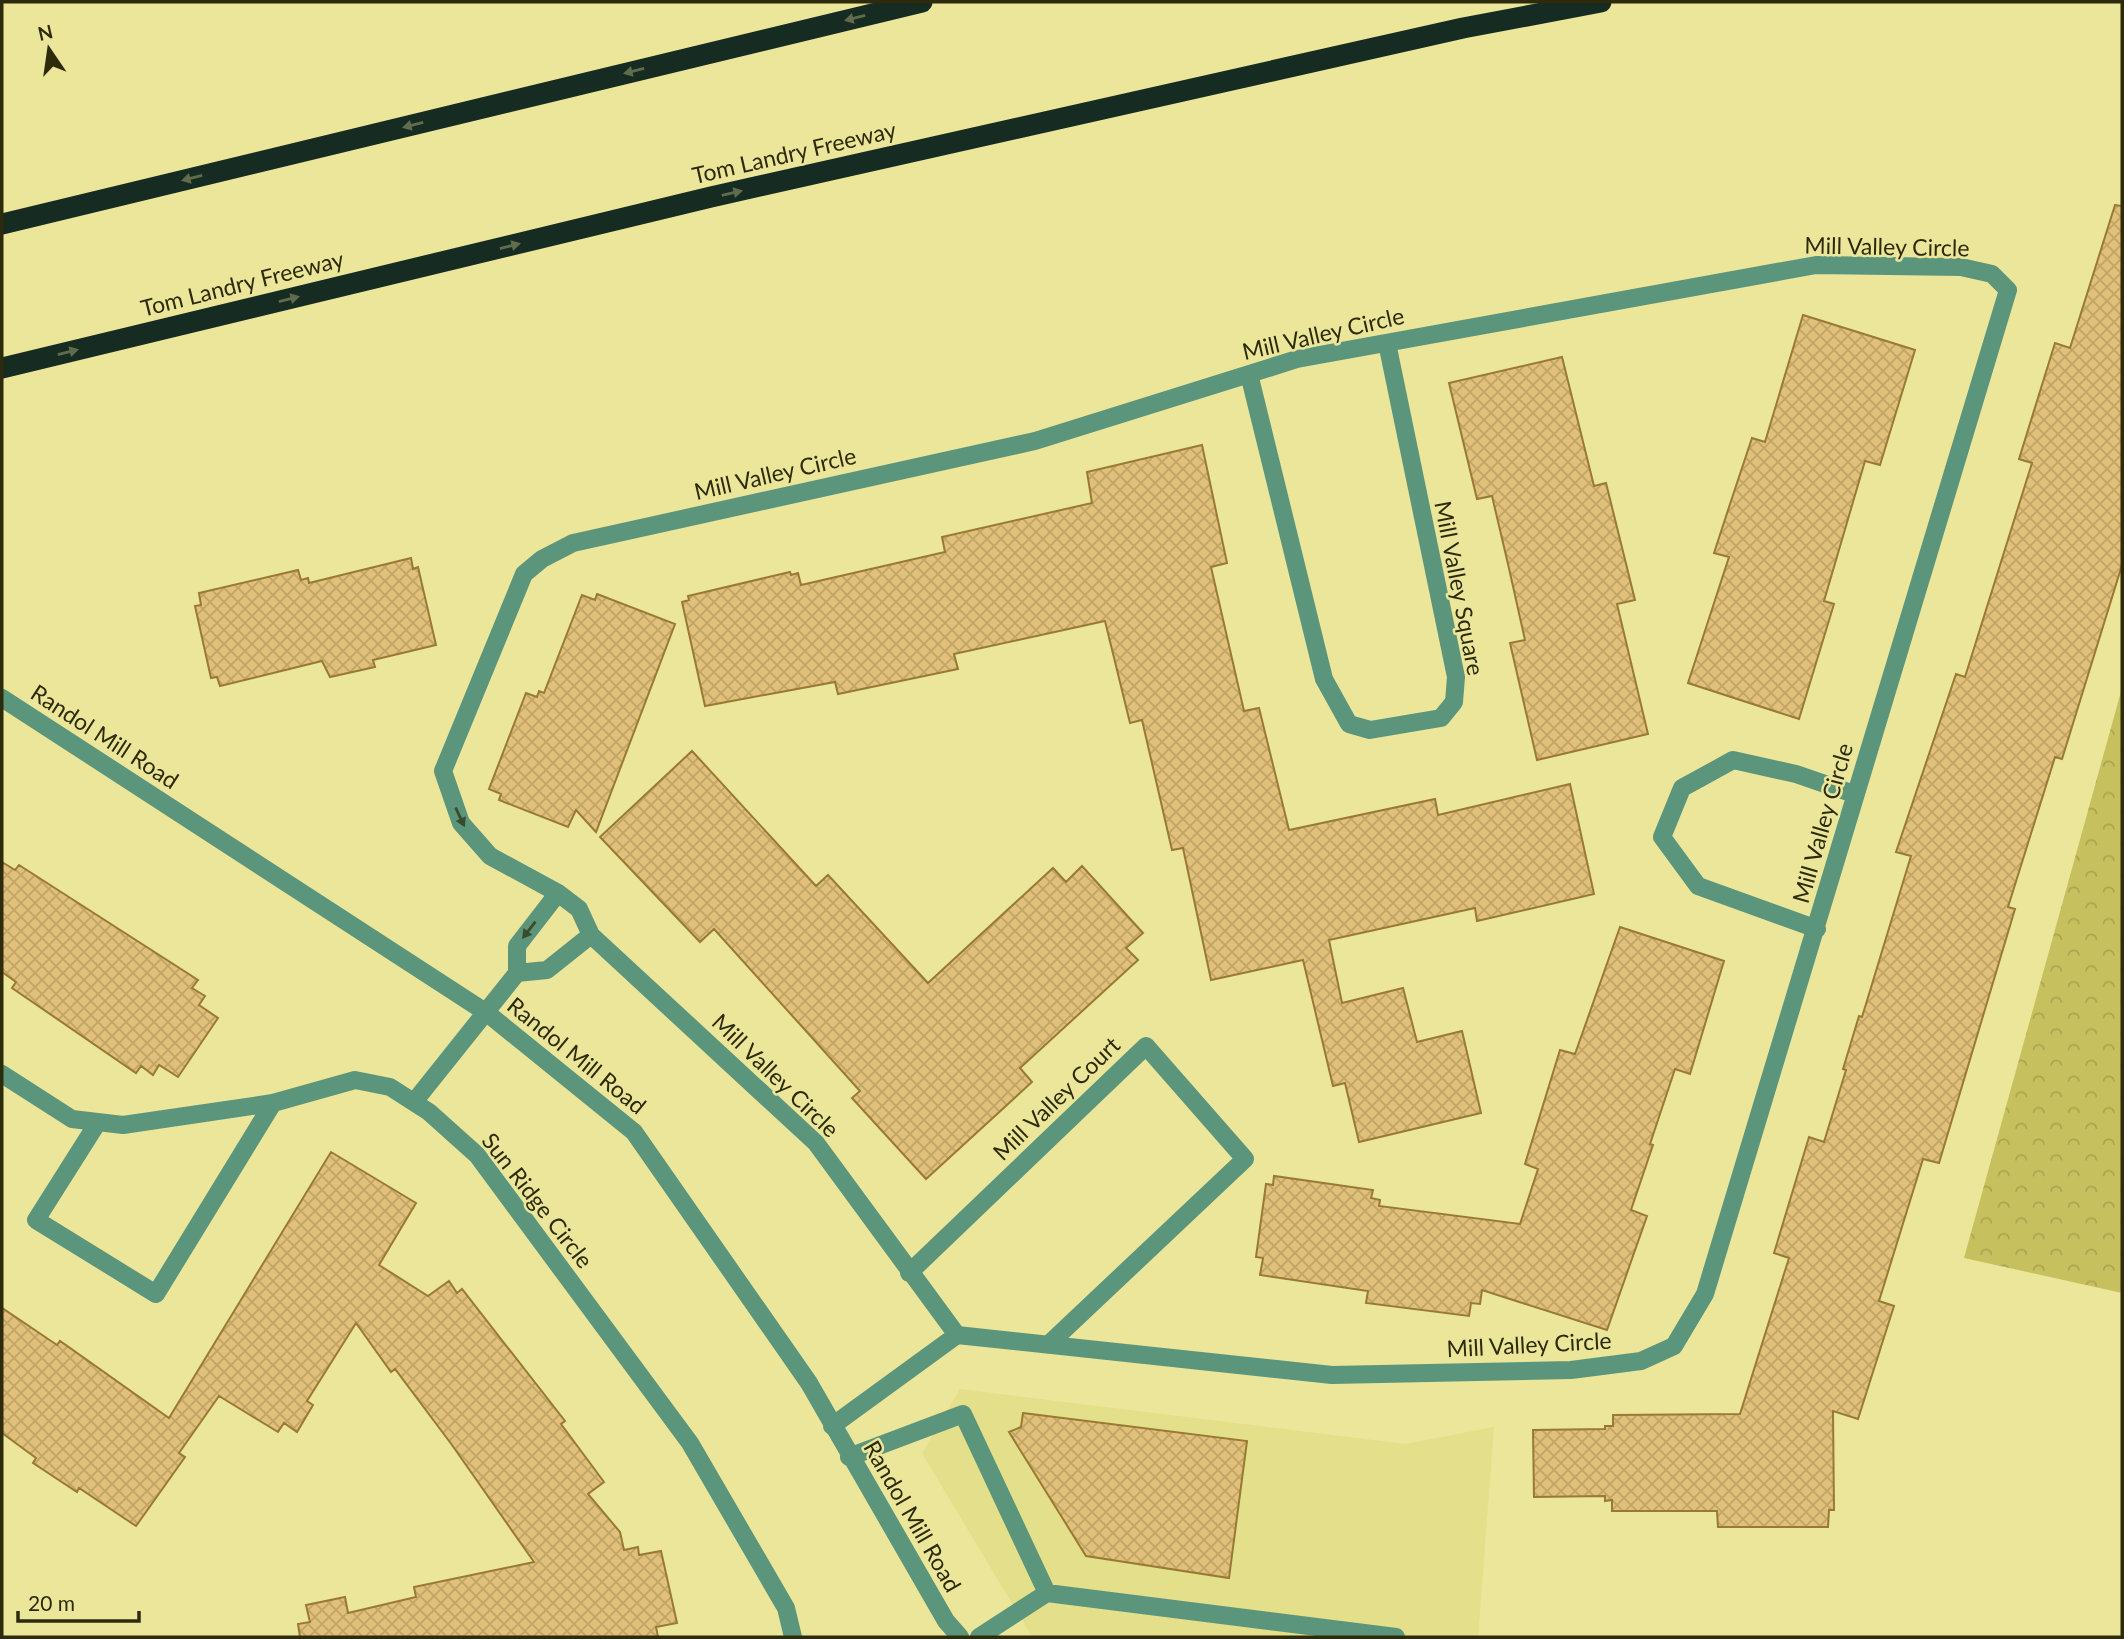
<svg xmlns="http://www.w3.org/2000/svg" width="2124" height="1639" viewBox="0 0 2124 1639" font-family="Lato,sans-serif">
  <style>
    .built { fill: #e4df8a }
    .forest { fill: url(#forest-crowns) }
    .building { fill: url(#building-cross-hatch); stroke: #997a33; stroke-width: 2 }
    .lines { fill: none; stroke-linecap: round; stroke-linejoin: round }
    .minor { stroke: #5b957c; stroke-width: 18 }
    .highway { stroke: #162b22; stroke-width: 21 }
    .oneway { fill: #616c4c }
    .oneway2 { fill: #3b4b2d }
    .labels { text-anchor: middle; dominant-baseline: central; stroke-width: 5; stroke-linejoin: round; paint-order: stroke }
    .street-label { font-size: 23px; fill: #2d2b0b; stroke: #ebe69a }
  </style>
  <defs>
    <pattern id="forest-crowns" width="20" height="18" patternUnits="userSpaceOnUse" patternTransform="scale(1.75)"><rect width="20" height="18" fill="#c7c05e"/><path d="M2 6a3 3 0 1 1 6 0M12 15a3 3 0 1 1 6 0" fill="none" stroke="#aba550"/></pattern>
    <pattern id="building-cross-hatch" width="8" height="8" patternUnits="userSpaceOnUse" patternTransform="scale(1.75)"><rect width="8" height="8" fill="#e1c07a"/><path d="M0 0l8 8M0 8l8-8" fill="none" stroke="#c1a568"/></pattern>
  </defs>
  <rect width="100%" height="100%" fill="#ebe69a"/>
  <path class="built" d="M960,1389L1405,1444L1494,1427L1478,1637H1032L922,1453Z"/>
  <path class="forest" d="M2122,688V1293L1964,1258Z"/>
  <path class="building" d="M2115,205L2122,206V565L2062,759L2055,757L2008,907L2015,909L1939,1163L1923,1159L1879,1301L1894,1306L1858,1419L1833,1411L1834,1510H1829L1828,1527H1718L1717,1511H1612V1500L1605,1501V1496L1534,1497L1533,1430L1605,1429V1426H1613V1415L1740,1414L1789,1258L1774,1253L1809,1137L1824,1142L1846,1070L1843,1069L1859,1016L1862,1017L1911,856L1896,852L1956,674L1965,677L2032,463L2019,459L2055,343L2070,348Z
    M1803,315L1915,350L1880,465L1865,461L1824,601L1834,604L1799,719L1688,683L1729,557L1714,553L1731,501L1752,438L1765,442Z
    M1562,357L1594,486L1606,483L1635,600L1617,604L1648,734L1537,760L1510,643L1525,640L1508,564L1492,496L1477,499L1449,383Z
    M1202,445L1227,563L1211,567L1244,711L1259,708L1289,830L1435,799L1438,815L1570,784L1594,894L1477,921L1475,908L1329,940L1342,1003L1403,988L1417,1042L1462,1031L1481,1113L1359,1142L1345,1083L1333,1086L1303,960L1211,980L1183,848L1172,850L1142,720L1130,723L1105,621L954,654L958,669L838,694L835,682L705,706L682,602L689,600L688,596L790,572L791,575L798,573L801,585L945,552L942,537L1092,503L1087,472Z
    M411,558L413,569L418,567L436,645L373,660L375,667L330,677L322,661L220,686L217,677L211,678L195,606L201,605L199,593L298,570L301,580L308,578L309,583Z
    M597,594L675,624L596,832L576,810L568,827L499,800L501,794L489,789L526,693L537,697L539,691L544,693L582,595L595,600Z
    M692,751L816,886L828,875L928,983L1053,868L1066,882L1082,866L1143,933L1126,948L1138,960L1020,1068L1032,1082L926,1179L852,1098L860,1091L714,929L700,942L600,837Z
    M2,862L15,870L19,865L198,980L192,988L205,996L199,1005L218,1018L178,1077L159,1065L153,1075L141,1066L136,1073L12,988L16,982L2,972Z
    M1620,927L1724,961L1690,1074L1675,1069L1650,1144L1653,1145L1631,1210L1647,1216L1607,1330L1482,1290L1480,1304L1471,1303L1469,1316L1366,1303L1368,1291L1260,1275L1263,1258L1256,1257L1266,1184L1273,1185L1274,1176L1373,1190L1371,1198L1380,1200L1379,1206L1520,1224L1538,1169L1525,1164L1560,1050L1575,1054Z
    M331,1152L416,1203L379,1265L428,1296L449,1281L457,1293L462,1289L565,1421L561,1424L604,1482L588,1494L620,1532L624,1550L638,1547L639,1555L661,1551L677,1623L656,1627L658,1637H300L298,1624L310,1622L306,1605L345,1597L348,1613L416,1597L414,1587L534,1562L452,1445L395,1369L391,1372L356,1323L307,1401L313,1405L297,1432L284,1423L278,1432L219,1396L179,1453L185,1457L136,1526L79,1488L77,1492L33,1463L36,1458L2,1433V1308L57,1345L60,1341L169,1418Z
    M1023,1413L1247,1441L1229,1578L1086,1556L1009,1432L1021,1427Z"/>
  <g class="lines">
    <path class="minor" d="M1249,374L1324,679L1349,724L1370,730L1441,718L1454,702L1456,677L1387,343
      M2,698L487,1013L634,1132L809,1383L946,1621L960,1637
      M1817,929L1698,886L1662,837L1682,788L1733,760L1796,774L1854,794
      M517,973L547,970L591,935
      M2,1074L72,1119L123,1125L273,1103L355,1080L390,1087L429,1112L477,1155L690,1443L786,1608L793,1637
      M414,1102L517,973V946L558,893
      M98,1122L36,1220L156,1294L273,1103
      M909,1273L1146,1046L1245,1159L1049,1344
      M832,1426L957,1335L1332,1375L1571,1370L1641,1361L1674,1346L1705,1294L2008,290L1992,274L1961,267L1816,265L1297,359L1035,441L573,543L542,559L524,574L443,771L461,823L490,856L558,893L579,909L591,935L816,1143L957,1335
      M849,1457L963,1414L1047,1593
      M979,1637L1047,1593L1396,1637"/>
    <path class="highway" d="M2,224L922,2
      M2,368L711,197L1463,28L1601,2"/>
  </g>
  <defs><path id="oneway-solid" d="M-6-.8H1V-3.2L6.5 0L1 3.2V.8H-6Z" transform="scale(1.75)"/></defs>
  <g class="oneway">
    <use href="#oneway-solid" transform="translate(855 18) rotate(166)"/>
    <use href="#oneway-solid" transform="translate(634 71) rotate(166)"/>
    <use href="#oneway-solid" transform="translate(413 125) rotate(166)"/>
    <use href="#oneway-solid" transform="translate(192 178) rotate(166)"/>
    <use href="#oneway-solid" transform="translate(732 193) rotate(-13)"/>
    <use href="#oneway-solid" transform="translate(510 246) rotate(-14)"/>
    <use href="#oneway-solid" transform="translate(289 299) rotate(-14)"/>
    <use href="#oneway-solid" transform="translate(68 352) rotate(-14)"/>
  </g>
  <g class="oneway2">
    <use href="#oneway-solid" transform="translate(460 817) rotate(65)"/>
    <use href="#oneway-solid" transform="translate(529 930) rotate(128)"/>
  </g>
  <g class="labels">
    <g class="street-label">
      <text transform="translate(794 152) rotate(-13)">Tom Landry Freeway</text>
      <text transform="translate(1887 246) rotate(1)">Mill Valley Circle</text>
      <text transform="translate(242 283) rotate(-14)">Tom Landry Freeway</text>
      <text transform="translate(1323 333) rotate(-13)">Mill Valley Circle</text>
      <text transform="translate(775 473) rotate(-13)">Mill Valley Circle</text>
      <text transform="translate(1460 588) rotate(79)">Mill Valley Square</text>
      <text transform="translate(105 736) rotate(33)">Randol Mill Road</text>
      <text transform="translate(1822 823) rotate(-74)">Mill Valley Circle</text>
      <text transform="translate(577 1055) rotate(39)">Randol Mill Road</text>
      <text transform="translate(776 1075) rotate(44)">Mill Valley Circle</text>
      <text transform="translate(1056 1098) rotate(-44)">Mill Valley Court</text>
      <text transform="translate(538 1200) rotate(52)">Sun Ridge Circle</text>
      <text transform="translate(1529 1344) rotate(-3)">Mill Valley Circle</text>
      <text transform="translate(913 1516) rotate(60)">Randol Mill Road</text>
    </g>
  </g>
  <rect width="2124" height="1639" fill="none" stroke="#2d2b0b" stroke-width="7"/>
  <g transform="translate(49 49) rotate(347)" stroke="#ebe69a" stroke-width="5" paint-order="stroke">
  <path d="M0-5L12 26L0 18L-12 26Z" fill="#2d2b0b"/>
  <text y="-10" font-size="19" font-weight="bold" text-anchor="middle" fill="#2d2b0b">N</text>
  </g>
  <path d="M18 1611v10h121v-10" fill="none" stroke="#2d2b0b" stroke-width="3.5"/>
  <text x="28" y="1611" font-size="21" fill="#2d2b0b" stroke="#ebe69a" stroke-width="5" paint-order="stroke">20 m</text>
</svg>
